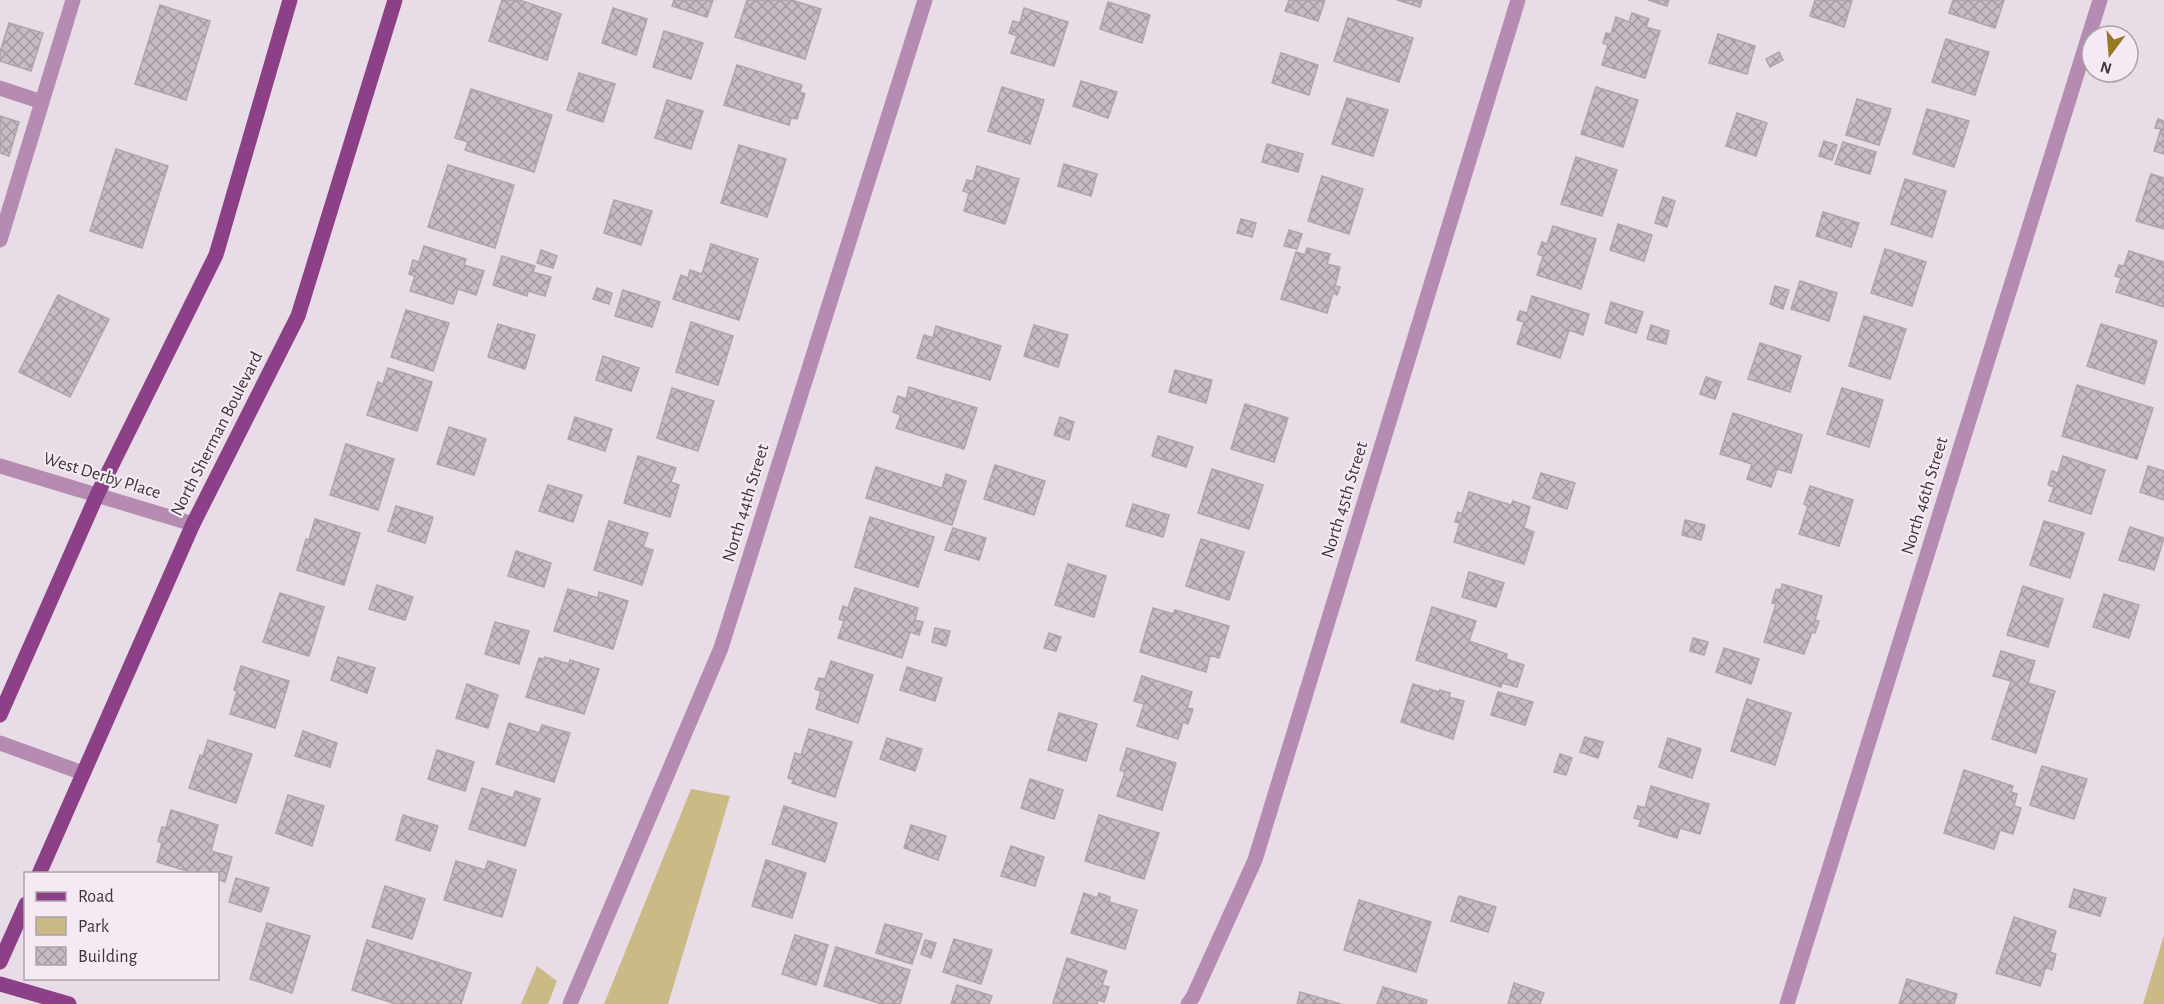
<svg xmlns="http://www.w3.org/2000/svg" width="2164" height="1004" viewBox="0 0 2164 1004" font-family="'Alegreya Sans',sans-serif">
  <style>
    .green { fill: #cbb986 }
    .building { fill: url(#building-cross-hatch); stroke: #afa3ae; stroke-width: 1.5 }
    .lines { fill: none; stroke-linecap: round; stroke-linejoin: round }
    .minor { stroke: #b58bb1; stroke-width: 15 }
    .major { stroke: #8b4087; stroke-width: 15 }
    .labels { text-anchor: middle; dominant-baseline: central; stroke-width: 4.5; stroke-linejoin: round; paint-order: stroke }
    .street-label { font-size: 18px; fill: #3c373c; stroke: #f5e9f4 }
  </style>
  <defs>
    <pattern id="building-cross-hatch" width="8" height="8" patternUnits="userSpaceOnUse" patternTransform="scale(1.5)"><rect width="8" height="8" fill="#c7bbc6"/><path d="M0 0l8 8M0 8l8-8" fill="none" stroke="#a399a2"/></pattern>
  </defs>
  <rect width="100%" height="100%" fill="#e8dce7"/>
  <path class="green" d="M691,789L730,796L668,1004H604Z
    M2164,935V1004H2143Z
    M537,966L557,981L548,1004H521Z"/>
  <path class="building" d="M502,0H519L561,14L547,60L489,41Z
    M674,0H713L707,17L672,6Z
    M747,0H791L821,9L805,59L735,37Z
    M1289,0H1325L1318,21L1285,11Z
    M1397,0H1422L1420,7Z
    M1648,0H1669L1667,6Z
    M1815,0H1852L1844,27L1810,16Z
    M1953,0H2004L1995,28L1949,13Z
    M1108,2L1150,15L1142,43L1100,29Z
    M160,5L210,21L186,100L135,84Z
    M613,8L647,19L636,55L602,43Z
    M1024,8L1068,22L1054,66L1011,53L1017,36L1009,33L1013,21L1020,23Z
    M1632,13L1649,19L1646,27L1660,31L1645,78L1602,65L1608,45L1603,43L1606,33L1611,34L1616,17L1629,22Z
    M1348,18L1413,38L1399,82L1334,61Z
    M9,23L43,33L31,71L0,61V52Z
    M664,31L703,43L691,79L653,67Z
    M1718,34L1755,46L1747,74L1709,63Z
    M1946,39L1989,52L1975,95L1932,82Z
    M1779,52L1783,60L1770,67L1766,59Z
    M1281,53L1318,65L1309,95L1272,83Z
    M737,65L802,85L800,92L805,94L797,119L791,118L789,125L724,105Z
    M579,73L615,84L603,122L567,110Z
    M1081,81L1117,92L1108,118L1073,106Z
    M1002,87L1044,100L1030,144L988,131Z
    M1596,87L1638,100L1623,147L1581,134Z
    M471,89L552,115L534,172L465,150L468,142L455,138Z
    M1347,98L1388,110L1373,156L1332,144Z
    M1857,99L1891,109L1879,145L1846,135Z
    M667,100L703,111L691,149L655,138Z
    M1927,109L1969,121L1954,167L1913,154Z
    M1737,113L1767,123L1756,156L1726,146Z
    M0,116L19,122L9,156L0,153Z
    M2158,119L2164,121V154L2154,151L2161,129L2155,128Z
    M1824,141L1837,145L1832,160L1819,156Z
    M1843,142L1876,152L1870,174L1835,164Z
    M1267,144L1303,154L1298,172L1262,162Z
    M739,145L786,159L767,217L721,203Z
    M116,149L168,166L142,248L90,231Z
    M1576,157L1617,170L1602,216L1561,204Z
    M1064,164L1097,174L1091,196L1058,186Z
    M448,165L514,185L495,248L428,227Z
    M977,166L1019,179L1005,224L964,211L969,193L963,191L967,180L973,181Z
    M2151,174L2164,178V229L2136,221Z
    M1322,176L1363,189L1349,234L1308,221Z
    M1905,179L1946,191L1932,237L1891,224Z
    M1663,197L1675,201L1667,227L1655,223Z
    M614,200L652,211L641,245L604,233Z
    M1823,212L1859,223L1851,247L1816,236Z
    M1241,219L1256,223L1252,237L1237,233Z
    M1618,224L1652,235L1644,261L1610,250Z
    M1553,226L1596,239L1581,289L1537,275L1543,256L1538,254L1542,242L1547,244Z
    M1289,230L1302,234L1297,249L1284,246Z
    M711,244L758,259L739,320L673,299L681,275L688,278L690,270L702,274Z
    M424,246L466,259L464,265L484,271L476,295L458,289L453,304L410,291L415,276L409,274L413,260L419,262Z
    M1307,248L1330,254L1327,264L1340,267L1335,286L1340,287L1337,295L1333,293L1327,313L1281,299L1296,252L1305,255Z
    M1885,249L1926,262L1912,306L1871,293Z
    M541,250L557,256L553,268L537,263Z
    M2129,251L2164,262V307L2116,292L2121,278L2115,276L2119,265L2124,266Z
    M502,256L535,266L533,272L551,277L545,296L528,291L527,296L493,285Z
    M1800,281L1837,293L1829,321L1791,309Z
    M1775,286L1789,290L1783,309L1770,304Z
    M597,288L612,293L609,304L593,299Z
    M623,290L660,302L652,327L615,316Z
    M58,295L109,319L70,397L19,372Z
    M1532,296L1589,314L1583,335L1569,330L1560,358L1517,344L1524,322L1517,320L1520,311L1527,313Z
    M1611,302L1643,312L1636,333L1605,323Z
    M406,310L449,323L433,371L391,357Z
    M1864,316L1906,329L1890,379L1849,366Z
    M691,322L733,336L718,385L676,372Z
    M498,324L535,335L525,369L488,357Z
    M2101,324L2157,341L2144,384L2087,366Z
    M1034,325L1068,335L1058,367L1024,356Z
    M1651,325L1669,331L1666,344L1647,339Z
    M936,326L1001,346L990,380L917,358L924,335L933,338Z
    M1760,343L1801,356L1790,392L1748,379Z
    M603,356L639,368L631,391L596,380Z
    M388,368L432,382L417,431L367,415L378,382L383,384Z
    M1175,370L1212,380L1206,403L1169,392Z
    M1706,377L1721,382L1715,399L1700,394Z
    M2077,385L2153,408L2137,459L2062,436Z
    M909,387L977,408L964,449L896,428L901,415L893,412L898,396L906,399Z
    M672,388L714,401L698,451L657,438Z
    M1842,388L1883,400L1869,447L1827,434Z
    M1245,404L1288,418L1274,462L1231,449Z
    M1733,413L1802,435L1791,473L1777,469L1771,487L1747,479L1752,464L1720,454Z
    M575,417L612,429L605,451L568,439Z
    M1060,417L1074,422L1069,440L1054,435Z
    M449,427L486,439L474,475L437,464Z
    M1158,436L1193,447L1186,467L1152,456Z
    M346,444L394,459L378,510L330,495Z
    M638,456L676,468L671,482L679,485L670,517L624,503Z
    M2063,456L2105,470L2091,514L2049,501L2054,487L2048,485L2052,471L2058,473Z
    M995,465L1045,481L1034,515L984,499Z
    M2148,466L2164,471V500L2140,492Z
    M876,467L942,488L946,474L966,481L952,525L866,498Z
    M1212,469L1263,485L1249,529L1198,513Z
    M1541,473L1575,483L1567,509L1533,498Z
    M548,485L582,495L573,522L539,511Z
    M1810,486L1853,500L1839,546L1799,534L1808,506L1804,504Z
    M1469,492L1511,505L1513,501L1530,507L1524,528L1534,532L1524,564L1454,542L1460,523L1455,522L1458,512L1462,514Z
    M1133,504L1169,515L1163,537L1126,526Z
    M396,506L433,517L425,543L388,531Z
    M870,517L934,537L918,587L855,567Z
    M315,519L360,533L344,585L297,570L306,539L309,540Z
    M1685,520L1705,525L1701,540L1682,535Z
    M609,521L648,533L643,547L653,550L642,585L594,570Z
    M2044,521L2084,533L2070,578L2030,565Z
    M2130,527L2164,538L2154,570L2119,560Z
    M953,528L986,538L979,560L945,550Z
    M1201,539L1244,552L1229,600L1186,586Z
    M516,551L551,563L544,587L508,576Z
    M1068,564L1106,576L1094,617L1055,605Z
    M1469,572L1504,583L1496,607L1462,597Z
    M1782,584L1822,596L1815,620L1819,621L1815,633L1812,632L1804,654L1764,642L1776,604L1772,603L1776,589L1781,590Z
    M377,585L413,597L405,620L369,609Z
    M2023,586L2063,599L2048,647L2007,635Z
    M855,588L918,608L915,620L923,622L919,635L910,632L902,658L838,638L844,621L839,619L843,606L848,608Z
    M568,589L598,598L599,592L628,601L613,649L554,631Z
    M280,593L324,607L309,656L263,642Z
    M2104,594L2139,605L2129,638L2093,627Z
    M1432,607L1476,621L1469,641L1507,654L1506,659L1524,665L1517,687L1502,683L1501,687L1416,660Z
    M1153,608L1173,614L1175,610L1229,626L1219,658L1210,655L1206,672L1140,652Z
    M495,622L529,631L519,664L485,654Z
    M935,628L950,631L946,646L932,642Z
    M1049,633L1061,637L1056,651L1044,648Z
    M1693,638L1708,642L1704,655L1690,651Z
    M1724,648L1759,659L1751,684L1716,672Z
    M2001,651L2035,661L2028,683L2055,691L2036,753L1992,739L2011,681L1993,676Z
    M338,657L375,668L367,693L331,680Z
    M545,657L569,664L570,660L599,669L584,714L526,697L539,658L545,659Z
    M831,661L873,675L858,723L816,709L821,691L815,689L819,678L825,679Z
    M241,666L289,681L275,728L230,714L237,691L234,690Z
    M907,667L942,678L935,701L900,690Z
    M1142,676L1192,692L1187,708L1193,709L1188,724L1183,722L1178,739L1137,726L1144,704L1134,701Z
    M467,684L498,695L488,728L456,718Z
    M1413,684L1439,692L1440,690L1450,693L1449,697L1464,701L1453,739L1401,722Z
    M1498,692L1533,702L1525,725L1491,715Z
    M1747,699L1791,713L1775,765L1731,751Z
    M1059,713L1097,724L1086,761L1048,750Z
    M509,723L539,733L542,725L570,733L554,782L496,764Z
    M809,729L852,742L835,797L792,783L794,780L788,778L795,753L801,755Z
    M303,731L337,743L330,767L295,756Z
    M1585,737L1603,742L1598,758L1580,752Z
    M887,738L922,749L915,771L880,759Z
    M1668,738L1701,749L1692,778L1659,767Z
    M208,740L252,754L236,803L189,788L200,755L203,756Z
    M1127,748L1176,763L1162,810L1117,796L1125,772L1120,770Z
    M437,750L474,762L465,791L428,779Z
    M1560,754L1572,758L1566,775L1554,772Z
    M2042,766L2087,779L2074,819L2030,805Z
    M1964,770L2013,786L2011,792L2017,794L2014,806L2021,808L2013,834L2000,830L1994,849L1944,833Z
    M1030,779L1063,790L1054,819L1021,808Z
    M1651,786L1709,804L1700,834L1680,828L1677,838L1639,826L1641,820L1634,818L1638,806L1645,808Z
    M482,788L513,798L515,791L540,799L525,846L469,829Z
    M288,795L324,806L312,846L276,833Z
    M784,806L837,823L825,862L772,844Z
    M171,810L218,825L211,851L232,857L225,882L218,879V874H197L157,862L162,843L158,841L162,827L166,828Z
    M403,815L438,826L430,851L396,840Z
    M1099,815L1159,833L1144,879L1085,861Z
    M911,825L946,836L938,860L904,848Z
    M1011,846L1044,857L1035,886L1001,876Z
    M766,860L806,873L792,918L752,906Z
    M456,861L485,870L488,861L516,870L502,917L444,900Z
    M236,878L269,888L261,912L229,902Z
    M385,886L425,899L412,939L372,927Z
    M2074,889L2106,898L2100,916L2069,907Z
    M1084,893L1097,898L1099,893L1110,897L1109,902L1137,910L1125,949L1071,933Z
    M1459,896L1496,907L1488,932L1451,921Z
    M1359,900L1431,922L1416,972L1344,950Z
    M2014,917L2056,931L2050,952L2056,954L2052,970L2046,967L2040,986L1996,973Z
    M267,923L310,936L292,993L250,979Z
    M885,924L922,934L912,964L876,953Z
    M795,935L828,945L816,985L782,974Z
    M954,939L992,950L981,984L943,972Z
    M367,940L471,973L461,1004H396L352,990Z
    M925,940L936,943L931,958L921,954Z
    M836,947L910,970L900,1004H882L824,986Z
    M1067,958L1107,971L1102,985L1109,987L1104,1002L1098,1000L1097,1004L1053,1003Z
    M1907,979L1957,994L1954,1004H1899Z
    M1514,983L1544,993L1540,1004H1508Z
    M957,985L992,996L989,1004H951Z
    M1383,987L1427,1000L1426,1004H1377Z
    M1300,992L1341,1004H1297Z"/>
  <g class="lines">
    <path class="minor" d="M0,88L42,102
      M0,240L73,0
      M0,466L193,524
      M0,743L83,773
      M570,1004L721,648L925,0
      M1188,1004L1193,997L1255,860L1518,0
      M1787,1004L2100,0"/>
    <path class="major" d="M0,715L97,495L216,255L290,0
      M39,874L193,524L298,316L395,0
      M0,962L26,904
      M0,984L69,1004"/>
  </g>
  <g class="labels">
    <g class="street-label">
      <text transform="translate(217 434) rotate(-63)">North Sherman Boulevard</text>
      <text transform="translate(102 476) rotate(17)">West Derby Place</text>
      <text transform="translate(1925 496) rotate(-73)">North 46th Street</text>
      <text transform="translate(1345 500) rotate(-73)">North 45th Street</text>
      <text transform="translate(746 503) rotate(-73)">North 44th Street</text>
    </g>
  </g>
  <rect x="24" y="872" width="195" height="108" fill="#f5e9f4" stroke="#aba2aa" stroke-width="1.5"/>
  <rect x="36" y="892" width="30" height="9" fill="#8b4087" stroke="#aba2aa" stroke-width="1.5"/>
  <text x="78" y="902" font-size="18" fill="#3c373c">Road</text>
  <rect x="36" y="917" width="30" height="18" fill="#cbb986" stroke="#aba2aa" stroke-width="1.5"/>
  <text x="78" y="932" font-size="18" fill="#3c373c">Park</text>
  <rect x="36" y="947" width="30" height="18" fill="url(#building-cross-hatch)" stroke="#aba2aa" stroke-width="1.5"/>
  <text x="78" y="962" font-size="18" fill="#3c373c">Building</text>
  <g transform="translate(2110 54) rotate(196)"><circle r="28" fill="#f5e9f4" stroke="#aba2aa" stroke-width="1.5"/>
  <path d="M0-4.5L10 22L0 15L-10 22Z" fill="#967a22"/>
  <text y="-9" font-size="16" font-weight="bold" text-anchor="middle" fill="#3c373c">N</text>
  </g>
</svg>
